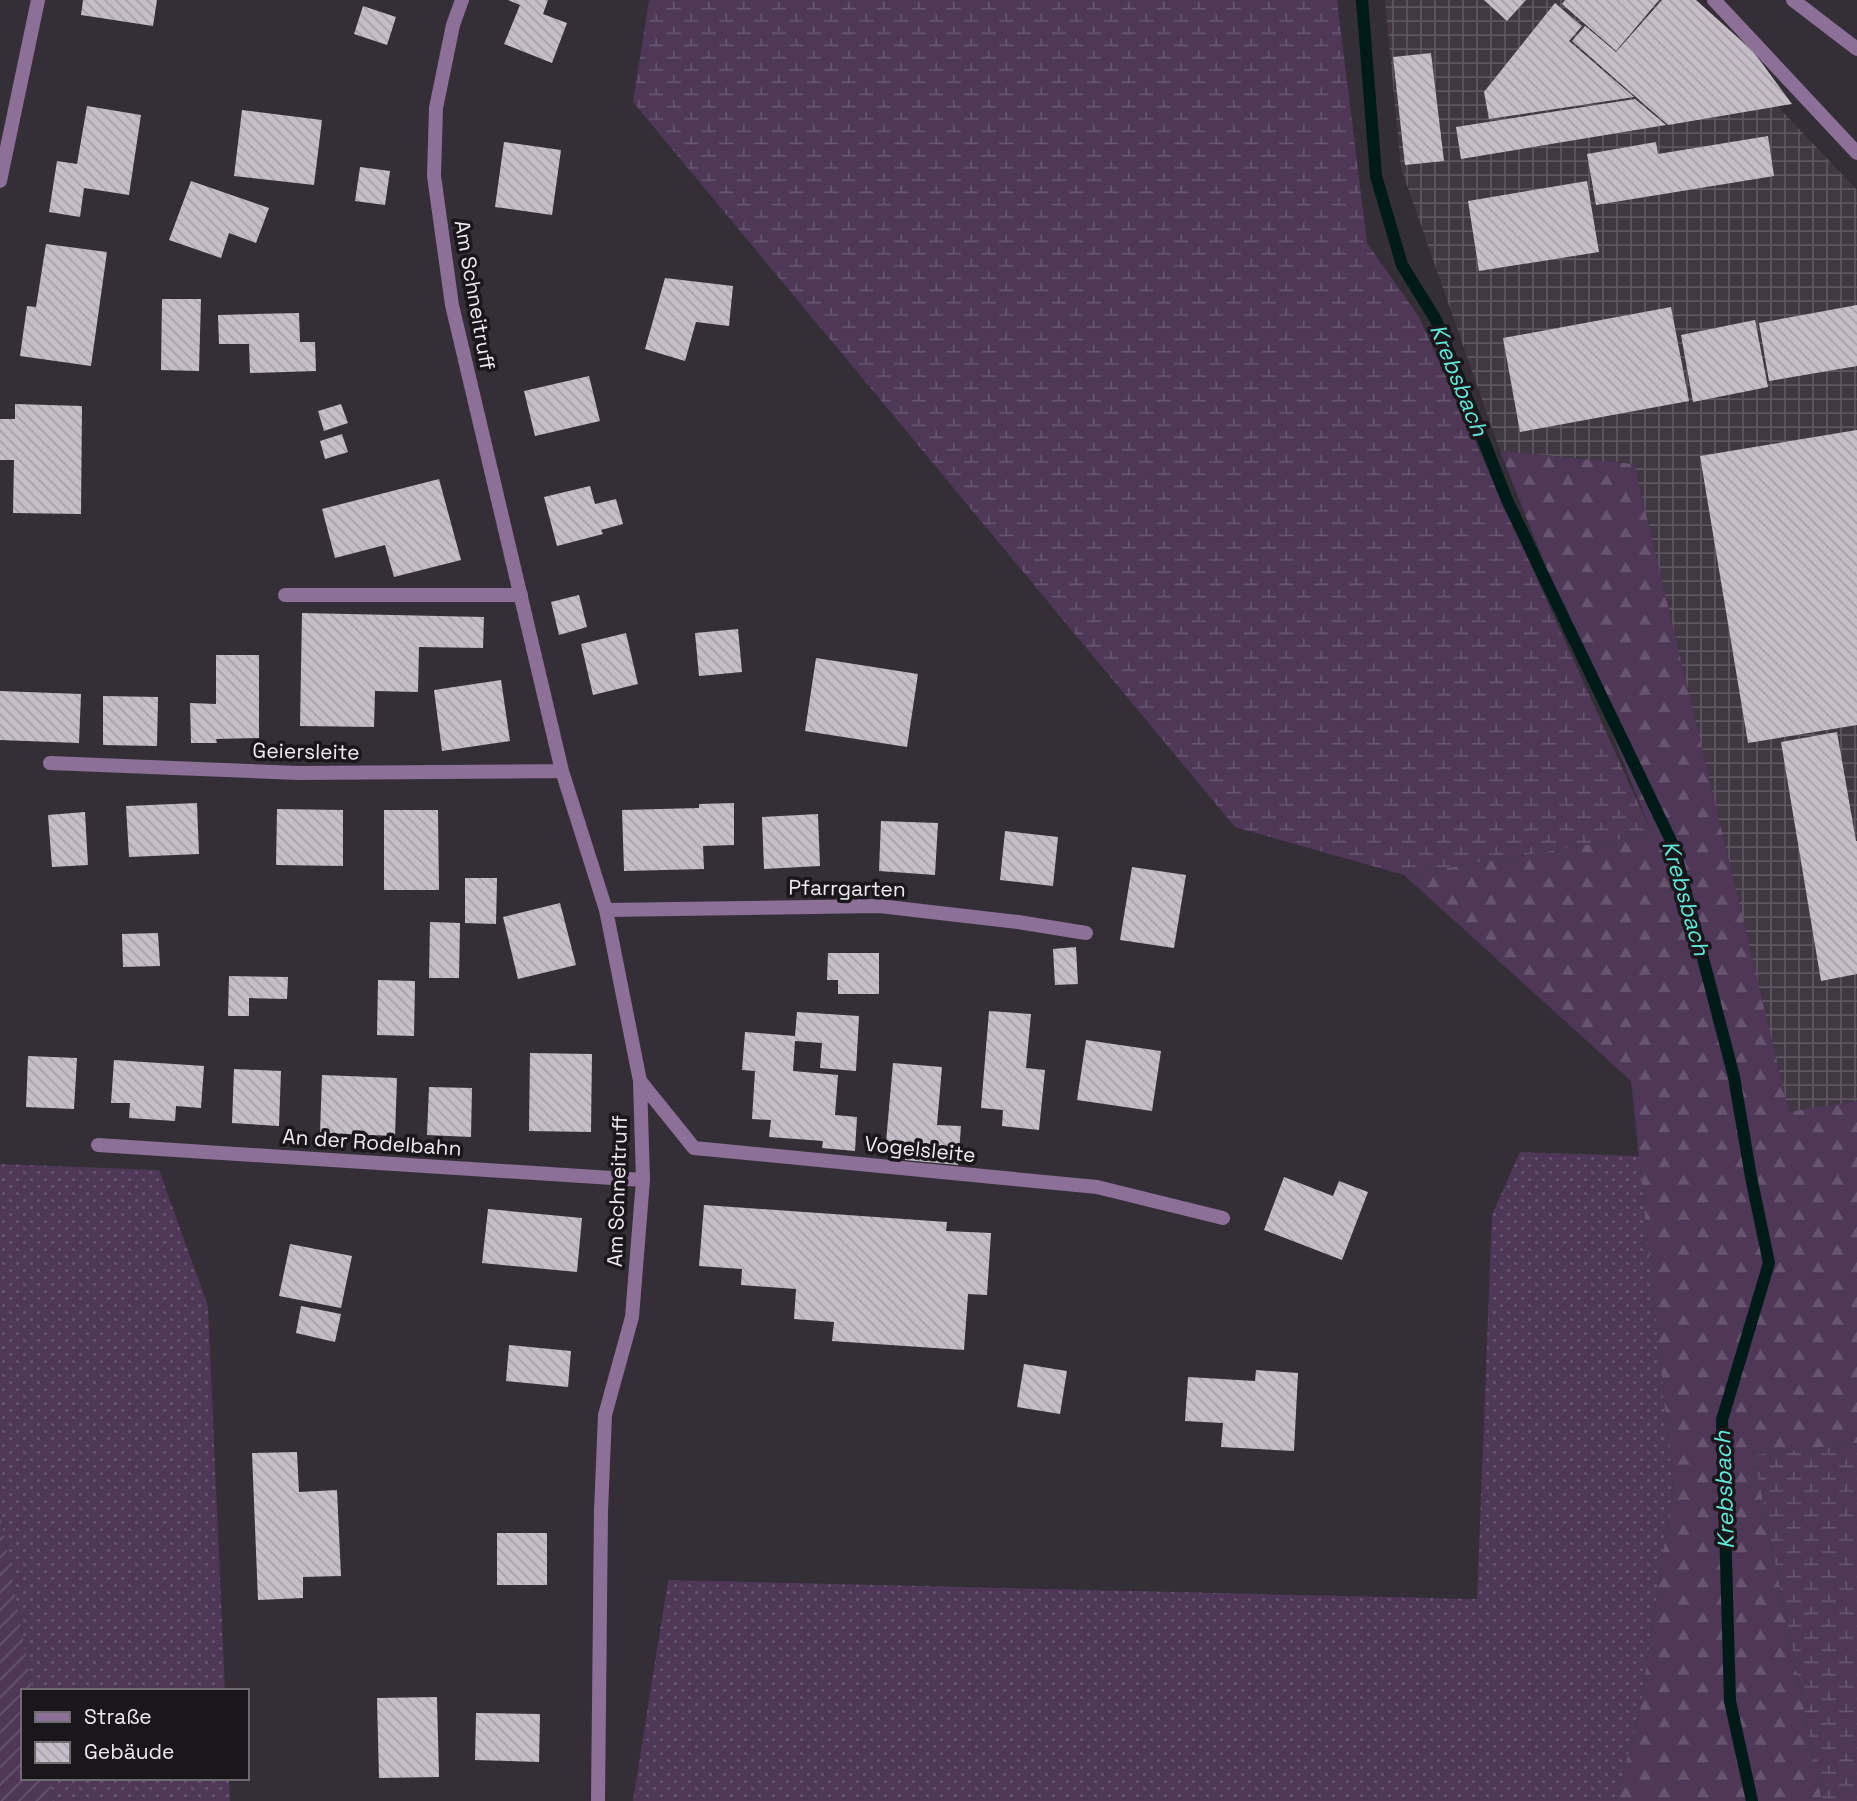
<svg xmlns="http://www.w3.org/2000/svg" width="1857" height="1801" viewBox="0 0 1857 1801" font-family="'Space Grotesk',sans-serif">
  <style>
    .industrial { fill: url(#industrial-grid) }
    .grass { fill: url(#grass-dots) }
    .forest { fill: url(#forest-firs) }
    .wetland { fill: url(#wetland-marsh) }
    .garden { fill: url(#garden-furrows) }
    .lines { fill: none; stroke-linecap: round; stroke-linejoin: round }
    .stream { stroke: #001a17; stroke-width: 12 }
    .building { fill: url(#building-back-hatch) }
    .service { stroke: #8c7097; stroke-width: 14 }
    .minor { stroke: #8c7097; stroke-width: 14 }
    .labels { text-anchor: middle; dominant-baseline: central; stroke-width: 7; stroke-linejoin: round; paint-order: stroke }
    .street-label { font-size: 21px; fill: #eeebf0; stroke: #1a171b }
    .water-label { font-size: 23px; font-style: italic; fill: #61e8d9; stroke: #1a171b }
  </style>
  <defs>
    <pattern id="industrial-grid" width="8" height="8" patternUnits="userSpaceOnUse" patternTransform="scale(1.75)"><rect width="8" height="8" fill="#413844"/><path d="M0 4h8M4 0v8" fill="none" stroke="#5d555f"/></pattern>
    <pattern id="grass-dots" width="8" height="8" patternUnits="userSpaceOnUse" patternTransform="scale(1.75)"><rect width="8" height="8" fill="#4e3757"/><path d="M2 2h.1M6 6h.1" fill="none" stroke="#68546f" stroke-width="1.8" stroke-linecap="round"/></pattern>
    <pattern id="forest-firs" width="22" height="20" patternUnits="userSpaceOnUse" patternTransform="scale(1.75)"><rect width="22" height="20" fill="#4e3757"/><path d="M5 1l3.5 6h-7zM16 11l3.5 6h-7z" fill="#68546f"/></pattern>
    <pattern id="wetland-marsh" width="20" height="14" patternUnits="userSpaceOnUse" patternTransform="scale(1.75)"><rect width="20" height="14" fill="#4e3757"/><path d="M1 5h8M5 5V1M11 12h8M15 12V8" fill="none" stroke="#68546f"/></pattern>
    <pattern id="garden-furrows" width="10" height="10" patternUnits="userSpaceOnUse" patternTransform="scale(1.75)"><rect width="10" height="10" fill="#4e3757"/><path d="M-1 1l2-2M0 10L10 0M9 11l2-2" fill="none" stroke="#68546f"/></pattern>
    <pattern id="building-back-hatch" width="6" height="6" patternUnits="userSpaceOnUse" patternTransform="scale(1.75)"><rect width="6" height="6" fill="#c5bec8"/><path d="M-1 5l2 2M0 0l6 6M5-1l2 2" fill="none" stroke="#a6a0a8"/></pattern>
  </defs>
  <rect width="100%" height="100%" fill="#342e36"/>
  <path class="industrial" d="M1385,0H1676L1857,190V1101L1789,1113L1634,464L1500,451L1401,168Z"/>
  <path class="grass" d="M1520,1152L1639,1156L1673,1486L1640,1710L1616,1801H633L668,1580L1477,1599L1492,1215Z
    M0,1164L159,1170L208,1306L225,1691H33L0,1513Z
    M50,1778H229L230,1801H54Z"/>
  <path class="forest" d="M1500,451L1634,464L1789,1112L1857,1101V1443L1754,1455L1822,1801H1616L1640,1710L1673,1486L1631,1081L1404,875L1652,834Z"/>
  <path class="wetland" d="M649,0H1337L1367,243L1419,317L1652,834L1404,875L1235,827L633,102Z
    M1857,1443V1801H1822L1754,1455Z"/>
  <path class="garden" d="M0,1513L33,1691H23V1778H50L54,1801H0Z"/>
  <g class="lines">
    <path class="stream" d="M1362,0L1376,176L1402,265L1436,320L1507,500L1674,847L1734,1077L1751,1177L1769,1263L1722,1420L1730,1701L1752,1801"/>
  </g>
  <path class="building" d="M83,0H157L153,26L81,15Z
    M508,0H548L543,14L567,23L552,63L504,44L520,5Z
    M1484,0H1526L1507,21Z
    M1565,0H1659L1616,51L1562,4Z
    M1662,0H1696L1753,51L1792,104L1668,125L1572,41L1585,26L1616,52Z
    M1555,3L1582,26L1569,41L1634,97L1489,119L1484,92Z
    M363,6L396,17L387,45L354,34Z
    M1431,53L1444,161L1405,165L1393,57Z
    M1635,99L1666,125L1461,159L1456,127Z
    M87,106L141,115L129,195L84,188L80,217L49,212L57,161L77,164Z
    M242,110L322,120L314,185L234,176Z
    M1768,136L1774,176L1596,205L1587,154L1656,142L1658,154Z
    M504,142L561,150L552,215L495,207Z
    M360,167L390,171L385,205L355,201Z
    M191,181L269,208L256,243L229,233L221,258L169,240Z
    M1587,181L1599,252L1479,271L1468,201Z
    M46,244L107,252L91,366L20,356L27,306L36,307Z
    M665,278L733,286L729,326L696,322L685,361L645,349Z
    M162,299H201L199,371L161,370Z
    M1857,305V366L1769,381L1759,323Z
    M1671,307L1689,401L1520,432L1503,338Z
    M299,313L300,342H315L316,371L250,373L249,344H219L218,315Z
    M1755,320L1768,387L1693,402L1681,335Z
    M589,376L600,421L535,436L524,391Z
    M15,404L82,406L81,514L13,513L14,460H0V419H15Z
    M341,404L348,423L324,431L318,411Z
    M1857,430V725L1748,743L1700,456Z
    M342,434L348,452L325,459L320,441Z
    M439,479L461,560L394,577L385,545L335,558L322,509Z
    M590,486L595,504L616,499L623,524L601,530L603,534L557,546L544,497Z
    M579,595L587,627L559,635L551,602Z
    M302,613L484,617L483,648L419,647L418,692L375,691L374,727L300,726Z
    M738,629L742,672L699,676L695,633Z
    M626,633L638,684L593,695L581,644Z
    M216,655H259V738L216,739L217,743H191L190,703L216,704Z
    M816,658L918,674L907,747L805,731Z
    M501,680L510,741L442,751L434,690Z
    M0,691L81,694L79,743L0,740Z
    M103,696L158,697L157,746L103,745Z
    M1837,732L1856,841H1857V974L1821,981L1781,742Z
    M197,803L199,854L129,857L126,806Z
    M734,803V845L703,846L704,869L624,871L622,810L699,808V804Z
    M277,809L343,810V866L276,865Z
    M384,810H438L439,890H384Z
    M85,812L88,865L52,867L48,815Z
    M818,814L820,866L764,869L762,817Z
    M881,821L938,823L935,875L879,871Z
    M1005,831L1058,837L1053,886L1000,880Z
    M1132,867L1186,875L1174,948L1120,940Z
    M465,878H497L496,924L465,923Z
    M560,903L576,965L518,979L503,917Z
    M430,922L460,923L459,978H429Z
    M158,933L160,966L123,967L122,934Z
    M1076,947L1078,984L1055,985L1053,949Z
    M828,953H879V994H838V980H827Z
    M229,976L288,977L287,999L249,998V1016H228Z
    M378,980L415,981L414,1036L377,1035Z
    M989,1011L1031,1014L1026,1068L1045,1070L1039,1130L1002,1126L1003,1110L981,1108Z
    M797,1012L859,1016L856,1071L820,1068L822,1043L795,1041L793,1071L838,1075L835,1115L857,1117L855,1151L822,1148L823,1141L769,1137L771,1120L752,1119L755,1071L742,1070L745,1032L795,1036Z
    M1086,1040L1161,1051L1152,1111L1077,1100Z
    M530,1053L592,1054L591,1132L529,1131Z
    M28,1056L77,1058L74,1109L26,1107Z
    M114,1060L204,1066L201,1108L176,1106L175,1121L129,1118L130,1103H111Z
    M893,1063L942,1067L937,1125L961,1126L958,1165L905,1160L906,1144L886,1142Z
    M234,1069L281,1071L279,1126L232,1123Z
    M322,1075L397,1078L395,1136L320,1133Z
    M429,1087L472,1088L471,1137L427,1135Z
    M1284,1177L1333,1196L1339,1181L1368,1192L1342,1260L1264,1230Z
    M704,1205L947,1222L946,1231L991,1233L987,1295L968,1294L964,1350L832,1341L834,1322L794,1319L796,1289L741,1285L742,1269L699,1266Z
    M488,1209L582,1218L577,1272L482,1263Z
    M290,1244L352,1256L341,1308L279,1296Z
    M301,1306L341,1314L335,1342L296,1333Z
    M509,1345L571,1351L568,1387L506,1381Z
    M1024,1364L1067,1371L1060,1414L1017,1407Z
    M1256,1370L1298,1373L1294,1451L1221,1447L1223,1423L1185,1421L1188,1377L1255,1381Z
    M297,1452L299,1492L337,1490L341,1576L303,1577V1598L258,1600L252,1453Z
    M497,1533H547V1585H497Z
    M437,1697L439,1777L379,1778L377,1698Z
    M476,1713L540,1714L539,1762L475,1760Z"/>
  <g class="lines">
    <path class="service" d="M1714,0L1857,153
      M285,595H521"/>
    <path class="minor" d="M462,0L453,25L436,108L434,176L452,305L562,771L606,910L640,1081L643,1180L632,1317L605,1415L601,1511L598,1801
      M1793,0L1857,49
      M0,181L38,0
      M50,763L298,773L562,771
      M606,910L879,906L1018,922L1086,933
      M640,1081L694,1148L1097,1187L1223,1218
      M98,1145L643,1180"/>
  </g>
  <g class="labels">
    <g class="street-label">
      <text transform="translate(475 295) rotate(80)">Am Schneitruff</text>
      <text transform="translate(306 751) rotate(1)">Geiersleite</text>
      <text transform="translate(847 888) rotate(1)">Pfarrgarten</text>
      <text transform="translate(372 1142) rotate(4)">An der Rodelbahn</text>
      <text transform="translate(920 1149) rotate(6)">Vogelsleite</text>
      <text transform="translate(617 1191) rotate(-88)">Am Schneitruff</text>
    </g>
    <g class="water-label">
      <text transform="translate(1459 380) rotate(68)">Krebsbach</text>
      <text transform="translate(1686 898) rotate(74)">Krebsbach</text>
      <text transform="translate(1724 1490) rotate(-92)">Krebsbach</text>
    </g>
  </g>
  <rect x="21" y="1689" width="228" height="91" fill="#1a171b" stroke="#6f6c70" stroke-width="2"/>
  <rect x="35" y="1712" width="35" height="10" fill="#8c7097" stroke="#6f6c70" stroke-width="2"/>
  <text x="84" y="1724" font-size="21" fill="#eeebf0">Straße</text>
  <rect x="35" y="1742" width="35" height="21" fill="url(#building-back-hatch)" stroke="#6f6c70" stroke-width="2"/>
  <text x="84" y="1759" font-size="21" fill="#eeebf0">Gebäude</text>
</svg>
